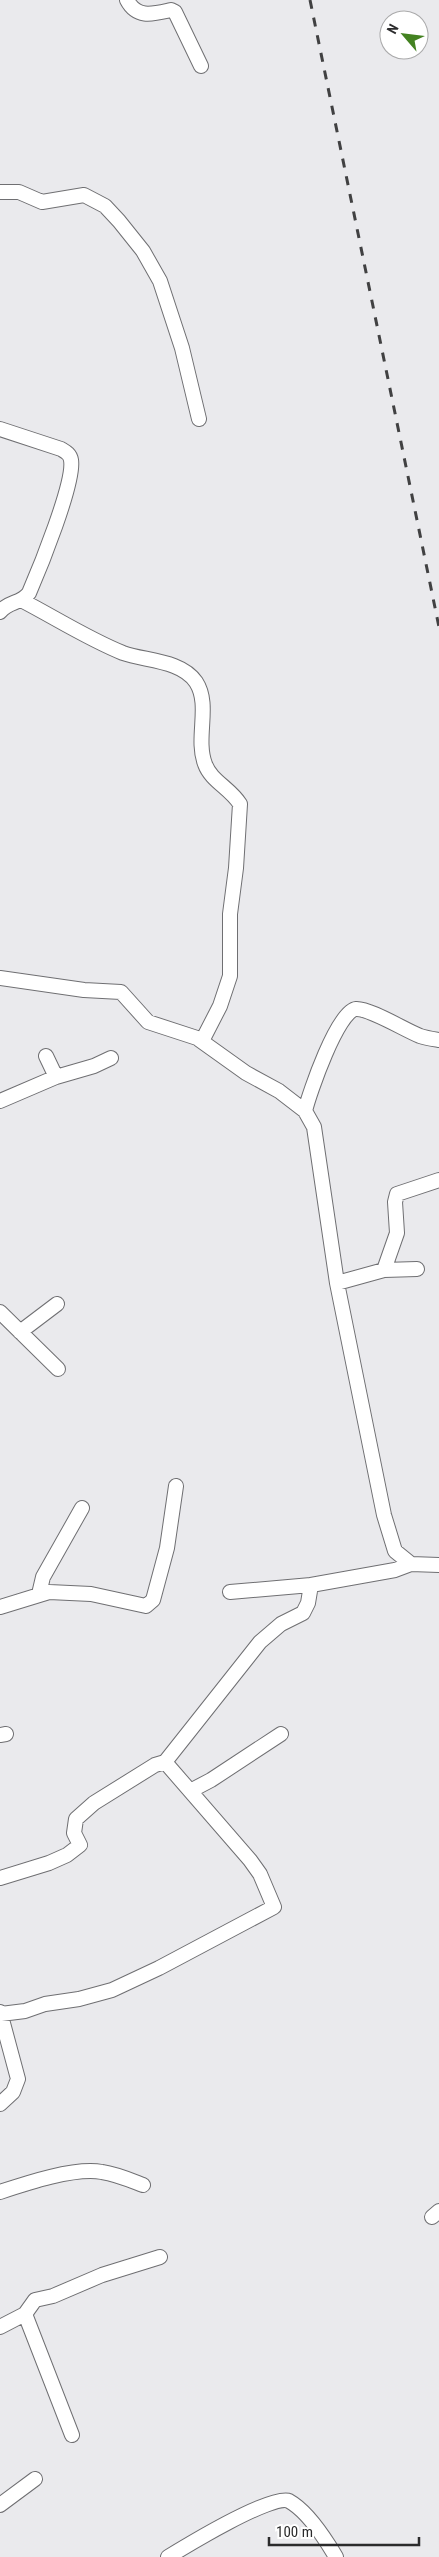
<svg xmlns="http://www.w3.org/2000/svg" width="439" height="2557" viewBox="0 0 439 2557" font-family="'Roboto Condensed',sans-serif">
  <style>
    .lines { fill: none; stroke-linecap: round; stroke-linejoin: round }
    .minor-casing { stroke: #6f6f72; stroke-width: 16 }
    .minor { stroke: #fff; stroke-width: 14 }
    .rail { stroke: #414142; stroke-width: 3; stroke-dasharray: 9 9; stroke-linecap: butt }
  </style>
  <rect width="100%" height="100%" fill="#eaeaed"/>
  <g class="lines">
    <g class="minor-casing">
      <path id="minor" d="M127,0C137,19 153,14 171,10L175,12L201,66
        M0,192H19L42,202L84,195L105,206L119,221L143,251L160,281L182,348L199,419
        M0,429L61,449C66,452 70,454 71,460C75,482 39,570 29,593C21,604 8,601 0,612
        M21,600C54,617 88,639 123,653C145,661 181,660 196,682C211,705 195,738 205,764C211,781 230,788 240,804L236,868L230,914V976L220,1006L202,1041
        M0,978L84,990L121,992L148,1022L197,1038L246,1073L279,1091L305,1111L314,1127L337,1283L384,1515L395,1551L411,1564
        M46,1056L56,1077
        M0,1101L56,1077L94,1066L111,1058
        M305,1111C309,1094 338,1010 356,1009C369,1008 405,1030 420,1036C426,1038 433,1039 439,1040
        M384,1270L397,1233L395,1202L397,1194L439,1180
        M337,1283L384,1270L417,1269
        M0,1312L58,1369
        M20,1332L57,1304
        M230,1592L311,1585
        M39,1594L43,1577L82,1508
        M0,1607L49,1592L91,1594L146,1606L153,1600L167,1548L176,1486
        M0,1735L6,1734
        M165,1762L260,1642L281,1624L303,1613L308,1603L311,1585L395,1570L411,1564L439,1565
        M192,1790L211,1780L281,1734
        M0,1878L49,1863L67,1855L80,1845L74,1833L76,1819L94,1803L155,1765L165,1762L250,1860L260,1874L274,1907L159,1968L112,1990L79,1999L45,2004L25,2011L1,2014
        M0,2012L18,2079L13,2092L0,2104
        M0,2192C27,2183 75,2167 102,2172C116,2174 130,2180 143,2185
        M432,2217L439,2211
        M25,2314L35,2300L53,2296L102,2275L160,2257
        M0,2327L25,2314L72,2435
        M0,2505L35,2479
        M168,2557C186,2546 273,2493 289,2501C307,2511 326,2540 336,2557"/>
    </g>
    <use href="#minor" class="minor"/>
    <path class="rail" d="M310,0L439,627"/>
  </g>
  <g transform="translate(404 35) rotate(298)"><circle r="24" fill="#ffffff" stroke="#aaaaab"/>
  <path d="M0-4L9 19L0 12L-9 19Z" fill="#438221"/>
  <text y="-8" font-size="14" font-weight="bold" text-anchor="middle" fill="#2b2b2c">N</text>
  </g>
  <path d="M269 2537v8h150v-8" fill="none" stroke="#2b2b2c" stroke-width="2.5"/>
  <text x="276" y="2537" font-size="15" fill="#2b2b2c" stroke="#ffffff" stroke-width="4" paint-order="stroke">100 m</text>
</svg>
